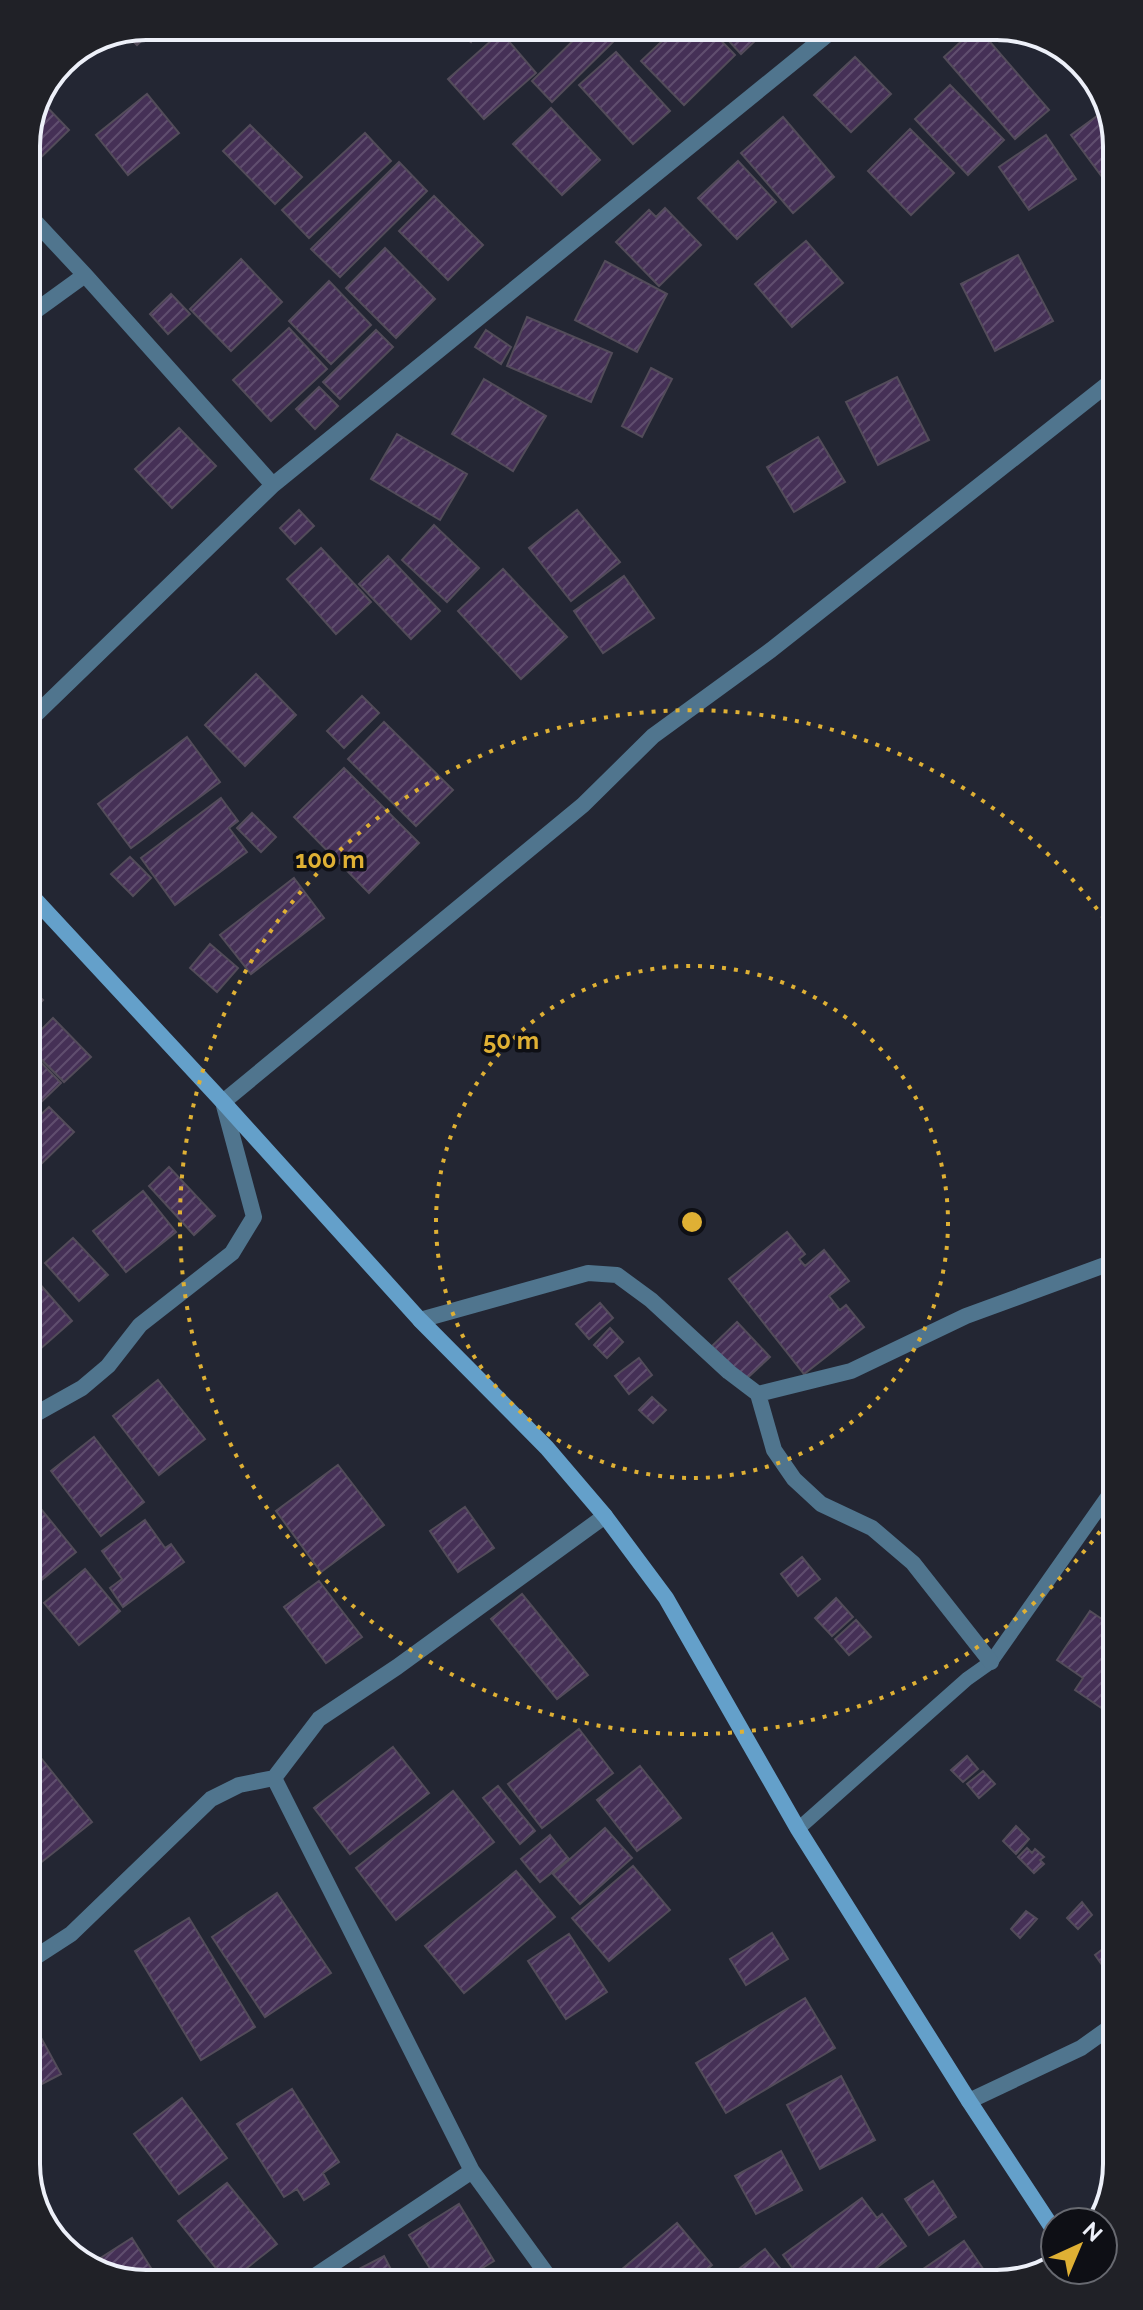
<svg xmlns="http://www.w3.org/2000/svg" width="1143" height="2310" viewBox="0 0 1143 2310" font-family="Raleway,sans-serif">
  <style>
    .building { fill: url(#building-hatch); stroke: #534c5a; stroke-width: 2 }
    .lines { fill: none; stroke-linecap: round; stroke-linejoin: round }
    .service { stroke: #50758e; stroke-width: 14 }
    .minor { stroke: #50758e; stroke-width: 16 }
    .secondary { stroke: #64a0ca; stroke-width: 16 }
    .ring { fill: none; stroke: #dfb034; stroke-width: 4; stroke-dasharray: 4 8 }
    .rim { fill: none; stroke: #edf0f9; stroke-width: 4 }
    .centre { fill: #dfb034; stroke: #0e0f15; stroke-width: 4 }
    .ring-label { font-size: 24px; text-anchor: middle; font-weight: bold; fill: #dfb034; stroke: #0e0f15; stroke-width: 7; stroke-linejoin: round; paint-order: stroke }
  </style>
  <defs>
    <pattern id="building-hatch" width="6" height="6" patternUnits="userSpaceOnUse" patternTransform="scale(2)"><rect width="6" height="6" fill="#453056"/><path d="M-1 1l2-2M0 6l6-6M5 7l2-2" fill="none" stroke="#604e6f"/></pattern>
  </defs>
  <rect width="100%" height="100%" fill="#232633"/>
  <path class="building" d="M146,26H157L137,45L126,34Z
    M447,26H481L471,42Z
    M588,26H619L624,31L552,102L532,81Z
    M678,26H707L735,55L684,105L641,61Z
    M715,26H744L756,40L741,54Z
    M756,26H781L767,39Z
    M977,27L1049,110L1015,139L944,57Z
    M501,32L536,73L484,119L448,79Z
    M616,52L670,111L633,144L579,85Z
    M855,57L891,94L851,132L814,95Z
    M950,85L1004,140L968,175L915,119Z
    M147,94L179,133L128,175L96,135Z
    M43,103L69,130L32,166L26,160V139Z
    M551,108L600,160L562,195L513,144Z
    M1108,108V185L1071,135Z
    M783,117L834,177L793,213L741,153Z
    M250,125L302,177L275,204L223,151Z
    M910,129L954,173L911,215L868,171Z
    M365,133L391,161L309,238L282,210Z
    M1046,135L1076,179L1029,210L999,167Z
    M738,161L776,202L737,239L698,198Z
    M399,162L427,191L340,277L311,249Z
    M434,196L483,245L448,280L399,231Z
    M665,208L701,245L659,286L616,242L649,210L656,217Z
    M806,241L843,283L792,327L755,284Z
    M385,248L435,299L396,338L346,288Z
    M1018,255L1053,321L995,351L961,284Z
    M241,259L282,302L231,351L190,309Z
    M605,261L667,294L637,352L575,320Z
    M329,281L371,325L331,364L289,321Z
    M171,294L190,314L168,334L150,314Z
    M527,317L612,353L591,402L507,366Z
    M289,328L327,369L271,421L233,380Z
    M376,330L393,347L340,399L323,382Z
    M486,330L511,347L501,364L475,347Z
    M651,368L672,379L642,437L622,426Z
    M897,377L929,440L878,465L846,402Z
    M484,379L546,416L513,471L452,434Z
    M319,387L338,406L315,429L296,409Z
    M179,428L216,466L172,508L135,469Z
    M397,434L467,474L440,520L371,479Z
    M818,437L845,482L794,512L767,467Z
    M299,510L314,526L295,544L280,528Z
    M577,510L620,562L571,601L529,548Z
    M434,525L479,568L447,602L402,560Z
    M321,548L371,602L336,634L287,579Z
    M388,556L440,611L411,639L359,584Z
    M503,569L567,637L521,679L458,611Z
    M624,576L654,618L603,653L574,611Z
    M256,674L296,715L245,766L205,725Z
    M362,696L379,713L344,748L327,731Z
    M384,722L453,790L416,826L348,759Z
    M187,737L220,782L131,848L98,804Z
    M344,768L419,843L369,893L294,817Z
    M221,798L238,821L229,828L247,852L175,905L141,858Z
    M252,813L276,837L261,852L237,828Z
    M130,857L151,878L133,896L111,874Z
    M294,878L324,918L251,974L220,935Z
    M210,944L238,968L217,992L190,968Z
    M30,988L43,1000L30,1014Z
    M53,1018L91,1057L64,1082L30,1048V1041Z
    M30,1051L61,1083L30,1113Z
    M49,1107L74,1132L31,1174L30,1125Z
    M169,1167L215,1216L194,1235L149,1186Z
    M143,1191L176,1232L126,1272L93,1231Z
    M787,1232L805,1254L799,1259L805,1266L824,1250L849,1281L829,1296L840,1310L846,1305L864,1327L804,1374L729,1279Z
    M73,1238L108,1275L79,1301L45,1263Z
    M31,1274L72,1321L31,1357Z
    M600,1303L613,1318L589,1339L576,1324Z
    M737,1322L770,1357L745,1380L712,1346Z
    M610,1328L623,1342L607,1358L594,1345Z
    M639,1358L652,1375L629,1394L615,1376Z
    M158,1380L205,1439L159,1475L113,1416Z
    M652,1397L666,1410L653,1423L639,1410Z
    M94,1437L144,1502L101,1536L51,1471Z
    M338,1465L384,1525L321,1572L276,1511Z
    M32,1498L76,1552L32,1588Z
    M465,1507L494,1548L458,1572L430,1531Z
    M145,1520L165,1548L171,1544L184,1562L123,1607L110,1588L122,1579L102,1551Z
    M802,1557L820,1579L798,1596L781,1574Z
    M85,1569L120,1611L79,1645L44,1603Z
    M319,1581L362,1637L326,1663L284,1607Z
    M522,1594L588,1675L557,1699L491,1619Z
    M836,1598L853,1617L832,1636L815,1618Z
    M1090,1611L1115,1628V1650L1111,1656L1115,1659L1113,1716L1075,1690L1083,1678L1057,1660Z
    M856,1620L871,1637L849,1655L835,1639Z
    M579,1729L613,1773L542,1828L508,1784Z
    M393,1747L429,1793L350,1854L314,1808Z
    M33,1748L92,1822L34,1868Z
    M967,1756L978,1769L963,1782L951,1770Z
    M640,1766L681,1818L637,1851L597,1800Z
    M983,1771L995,1784L979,1798L967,1784Z
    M498,1786L535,1831L520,1844L483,1798Z
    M453,1791L494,1842L396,1920L356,1868Z
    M1016,1826L1029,1839L1016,1854L1003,1841Z
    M605,1828L632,1858L580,1904L553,1874Z
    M550,1835L569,1859L540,1882L521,1859Z
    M1027,1848L1032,1853L1035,1849L1044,1857L1040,1860L1044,1864L1034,1873L1018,1857Z
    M633,1866L670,1910L609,1961L572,1918Z
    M516,1871L555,1917L464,1993L425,1946Z
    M277,1893L331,1973L265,2017L212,1937Z
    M1082,1902L1092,1915L1078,1929L1067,1918Z
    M1026,1911L1037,1919L1020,1938L1011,1929Z
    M189,1918L255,2027L201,2060L135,1951Z
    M772,1933L788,1959L746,1985L730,1959Z
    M569,1934L607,1992L566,2019L528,1961Z
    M1116,1939V1961L1105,1969L1095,1955Z
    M805,1998L835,2048L726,2113L696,2063Z
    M34,2025L61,2074L34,2088Z
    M841,2076L875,2140L820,2169L787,2105Z
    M292,2089L339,2162L323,2173L329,2184L304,2200L297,2189L284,2197L237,2124Z
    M182,2098L227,2158L179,2194L134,2134Z
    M781,2151L802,2190L756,2214L735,2176Z
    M933,2181L956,2217L929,2235L905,2199Z
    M227,2183L277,2244L228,2283L178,2221Z
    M862,2198L877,2218L882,2214L906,2246L864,2277H839L837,2271L831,2275L832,2277H799L783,2255Z
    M459,2204L494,2261L461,2281H438L409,2235Z
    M677,2223L712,2265L696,2278L619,2279L615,2275Z
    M132,2238L161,2284H139L88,2266Z
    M964,2241L988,2276H913Z
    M765,2249L787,2277L727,2278Z
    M384,2256L397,2281L334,2282Z"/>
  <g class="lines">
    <path class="service" d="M798,1829L967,1679L991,1662L1114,1487"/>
    <path class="minor" d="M27,213L85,275L273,485
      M27,317L85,275
      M29,721L273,485L838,26
      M30,917L43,909
      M420,1320L588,1273L617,1275L651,1300L729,1372L758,1394L774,1450L794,1479L821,1504L872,1528L913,1563L991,1662
      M758,1394L851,1371L966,1316L1113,1262
      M32,1416L82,1388L108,1366L140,1325L232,1253L254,1217L223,1102L583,805L653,736L771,650L1109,383
      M274,1778L472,2171L551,2280
      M34,1958L71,1934L211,1799L239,1785L274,1778L319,1719L397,1667L605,1516
      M969,2101L1081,2048L1116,2023
      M306,2282L472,2171"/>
    <path class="secondary" d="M29,893L223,1102L420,1320L547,1448L605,1516L666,1598L798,1829L969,2101L1055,2232"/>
  </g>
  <g class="ring">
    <circle cx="692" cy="1222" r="256"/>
    <path d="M1114 1512A512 512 0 1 1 1111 928"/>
  </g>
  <path d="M0 0H1143V2310H0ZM146 40H997A106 106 0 0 1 1103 146V2164A106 106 0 0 1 997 2270H146A106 106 0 0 1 40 2164V146A106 106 0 0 1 146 40Z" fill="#202127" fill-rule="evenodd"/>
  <path class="rim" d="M146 40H997A106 106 0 0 1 1103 146V2164A106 106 0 0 1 997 2270H146A106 106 0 0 1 40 2164V146A106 106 0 0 1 146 40Z"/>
  <circle cx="692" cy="1222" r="12" class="centre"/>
  <g class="ring-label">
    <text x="330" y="868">100 m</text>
    <text x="511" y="1049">50 m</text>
  </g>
  <g transform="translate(1079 2246) rotate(44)"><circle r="38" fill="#0e0f15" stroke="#676970" stroke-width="2"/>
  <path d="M0-6L14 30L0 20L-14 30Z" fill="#dfb034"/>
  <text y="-12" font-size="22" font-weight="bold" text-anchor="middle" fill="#edf0f9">N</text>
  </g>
</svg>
